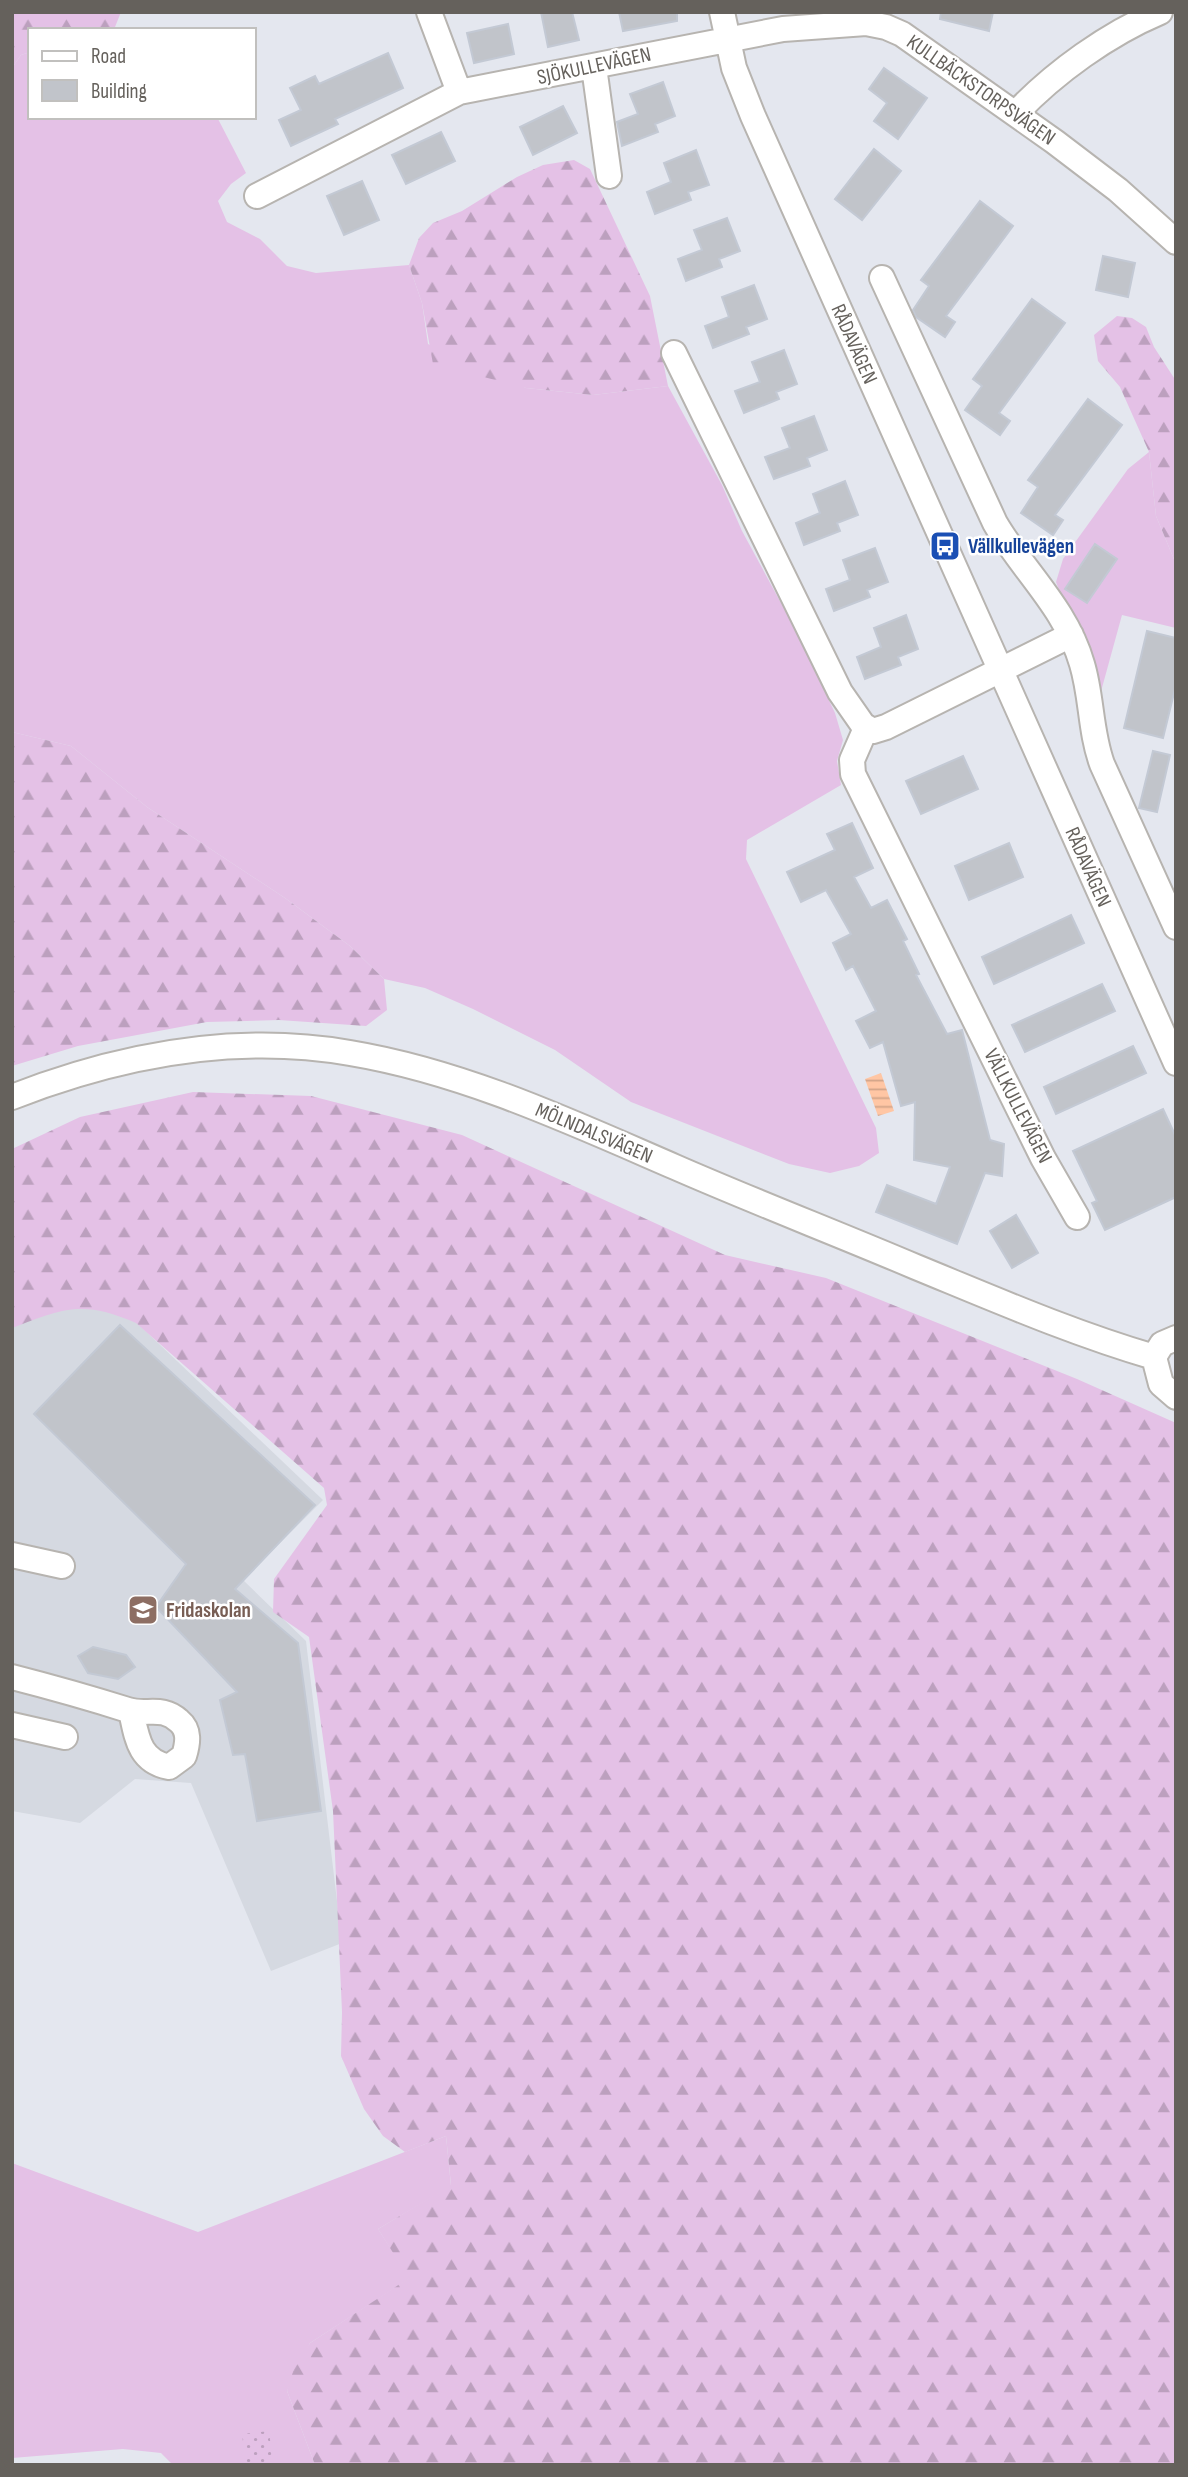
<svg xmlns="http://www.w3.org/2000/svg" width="1188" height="2477" viewBox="0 0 1188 2477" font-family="'Sofia Sans Condensed',sans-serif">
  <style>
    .education { fill: #d5d9e1 }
    .grass { fill: #e4c1e6 }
    .forest { fill: url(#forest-firs) }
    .park { fill: url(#park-dots) }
    .water { fill: url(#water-rules) }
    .building { fill: #c1c4ca; stroke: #c3c9d4; stroke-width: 2 }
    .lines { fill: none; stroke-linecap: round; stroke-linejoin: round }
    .minor-casing { stroke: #b7b4b0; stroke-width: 28 }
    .minor { stroke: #fff; stroke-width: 24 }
    .labels { text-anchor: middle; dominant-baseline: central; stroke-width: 5; stroke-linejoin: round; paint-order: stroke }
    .street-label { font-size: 21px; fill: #65615c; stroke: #fff }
    .transit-label { font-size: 21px; font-weight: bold; fill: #164399; stroke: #fff; text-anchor: start }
    .education-label { font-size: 21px; font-weight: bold; fill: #785e54; stroke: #fff; text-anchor: start }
  </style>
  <defs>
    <pattern id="forest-firs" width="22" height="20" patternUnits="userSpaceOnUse" patternTransform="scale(1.75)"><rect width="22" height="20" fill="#e4c1e6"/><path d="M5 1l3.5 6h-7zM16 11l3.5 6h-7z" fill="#bca0be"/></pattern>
    <pattern id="park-dots" width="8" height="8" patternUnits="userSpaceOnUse" patternTransform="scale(1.75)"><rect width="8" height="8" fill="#e4c1e6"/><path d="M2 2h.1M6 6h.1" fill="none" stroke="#bca0be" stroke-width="1.8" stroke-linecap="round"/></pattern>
    <pattern id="water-rules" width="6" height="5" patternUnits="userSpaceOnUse" patternTransform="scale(1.75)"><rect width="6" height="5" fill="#ffc6a4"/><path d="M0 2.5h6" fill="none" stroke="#d2a489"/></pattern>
  </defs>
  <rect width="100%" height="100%" fill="#e4e7ef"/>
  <path class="education" d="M86,1285L135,1321L323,1500L243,1580L306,1641L342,1943L271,1971L191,1783L135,1779L80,1823L12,1811V1302Z"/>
  <path class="grass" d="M30,52V117H217L246,173L231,184L218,201L227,222L260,239L287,266L316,273L409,265L422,303L428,344L526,388L593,395L668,386L722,485L742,531L794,627L835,713L843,740L837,761L841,785L747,840L746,859L876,1128L879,1153L859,1166L830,1173L789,1164L631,1102L555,1050L473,1009L425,988L384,979L350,946L285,898L147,807L71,746L12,732V68L21,55Z
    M1149,452L1156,516L1176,564V628L1122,615L1100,695L1056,582L1063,559L1128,469Z
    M446,2136L451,2186L378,2229L410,2278L310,2343L287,2391L315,2465H173L161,2453L123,2449L12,2458V2163L198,2232Z"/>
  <path class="forest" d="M12,12H121L115,27L110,30H30V52L21,55L12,68Z
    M574,160L590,169L650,296L668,386L593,395L526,388L433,364L422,303L409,265L419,238L433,223L462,211L517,177L543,165Z
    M1117,316L1132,318L1146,327L1154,347L1176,381V564L1156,516L1149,452L1120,387L1098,361L1094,335Z
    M12,732L71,746L147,807L285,898L350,946L384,979L387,1010L366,1026L279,1020L207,1022L78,1046L12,1066Z
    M193,1092L311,1096L462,1135L725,1255L826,1278L1077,1379L1176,1423V2465H315L287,2391L294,2368L310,2343L409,2278L378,2229L451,2185L446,2136L405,2152L383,2136L364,2109L341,2056L342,2012L333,1811L309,1637L273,1612L274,1579L327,1505L324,1488L136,1323C83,1300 64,1308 12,1328V1149L80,1117Z"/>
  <path class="park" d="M269,2431L273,2465H246L242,2434Z"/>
  <path class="water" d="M881,1073L894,1111L878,1116L865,1079Z"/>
  <path class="building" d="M541,12H572L579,40L548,47Z
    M619,12H677V21L623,31Z
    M941,12H993L989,31L940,19Z
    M508,24L514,54L474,63L467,33Z
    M388,53L403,88L335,119L338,124L291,146L279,120L301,110L290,88L315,76L319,84Z
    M884,68L927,98L898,139L874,121L887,103L869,89Z
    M663,82L675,116L655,124L658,132L622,146L617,122L638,114L630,94Z
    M563,106L577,133L533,155L520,127Z
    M441,132L455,161L406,184L392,155Z
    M874,149L901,171L862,220L835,199Z
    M696,150L709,185L688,192L691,200L655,214L647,192L671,182L664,163Z
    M362,181L379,220L344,235L327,196Z
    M980,201L1013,226L946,316L955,322L945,337L916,317L913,310L929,286L921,280Z
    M727,218L740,251L719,259L722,267L686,281L678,259L702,250L694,230Z
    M1103,256L1135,263L1128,297L1096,290Z
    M754,285L767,319L746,327L749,334L713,348L705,326L729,317L722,297Z
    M1032,299L1065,323L999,413L1010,421L1000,435L965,410L982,386L973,379Z
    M784,350L797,384L776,392L779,399L744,413L735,391L760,382L752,362Z
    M1088,399L1122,425L1055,515L1063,520L1053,535L1021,513L1038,487L1028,480Z
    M814,416L827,450L807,458L810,466L774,479L765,457L790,448L782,428Z
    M845,481L858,515L837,523L840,531L804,545L796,523L820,513L813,494Z
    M1095,544L1117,559L1087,603L1065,589Z
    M875,548L888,582L867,590L870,597L834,611L826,589L850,580L843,560Z
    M906,615L918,649L898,657L901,665L865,679L857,657L881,647L874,628Z
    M1147,631L1176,638V685L1163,738L1124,728Z
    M1153,751L1170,755L1157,812L1139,808Z
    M963,756L978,789L921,814L906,781Z
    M852,823L873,868L854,877L871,908L887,900L907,939L903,941L919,974L916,975L947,1034L962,1030L990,1140L1004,1144L1002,1176L985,1173L957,1244L876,1212L887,1185L936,1204L950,1167L914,1160L915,1102L901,1106L883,1042L870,1048L856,1021L876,1011L853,966L846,970L833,943L851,934L826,890L801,902L787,872L835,850L827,834Z
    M1009,843L1023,877L969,900L955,866Z
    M1071,915L1084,943L994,984L982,957Z
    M1102,984L1115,1011L1025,1052L1012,1025Z
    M1133,1046L1146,1073L1056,1114L1044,1087Z
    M1163,1109L1176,1137V1197L1105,1230L1092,1203L1097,1201L1073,1151Z
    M1016,1215L1038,1253L1012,1268L990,1231Z
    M120,1325L315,1505L235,1589L298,1643L321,1811L257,1821L245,1754L233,1755L220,1700L237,1692L156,1607L186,1564L34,1414Z
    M93,1647L126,1655L135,1667L118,1679L88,1673L78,1656Z"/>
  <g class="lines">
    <g class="minor-casing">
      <path id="minor" d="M429,12L459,92
        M722,12L734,68L753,116L1176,1063
        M594,67L609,176
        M1016,113C1055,72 1108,34 1160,12
        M257,196L459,92L783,29L866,23L886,27L902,34L1055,142L1118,190L1176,242
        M882,278L995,523C1023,571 1066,608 1082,664C1092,697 1090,731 1102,764L1176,927
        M674,353L840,692L863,725L873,731L886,727L1071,635
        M866,728L852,760L853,774L1043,1158L1077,1217
        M12,1097C120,1055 235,1033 350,1053C464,1072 571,1122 675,1167C755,1202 836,1233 916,1267C994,1299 1072,1333 1154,1357
        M1176,1338L1162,1344L1154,1357L1161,1384L1176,1397
        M12,1555L62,1566
        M12,1677C51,1687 90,1698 128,1710C146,1716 162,1705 179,1721C190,1730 188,1743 184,1756L169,1767C139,1761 137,1738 131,1711
        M12,1725L65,1737"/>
    </g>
    <use href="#minor" class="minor"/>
  </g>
  <defs>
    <g id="bus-square" transform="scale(1.575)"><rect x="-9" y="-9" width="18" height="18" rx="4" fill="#1a4fb4" stroke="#fff"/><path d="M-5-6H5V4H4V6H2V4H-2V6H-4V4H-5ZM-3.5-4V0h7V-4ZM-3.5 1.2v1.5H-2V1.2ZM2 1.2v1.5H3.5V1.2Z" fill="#fff"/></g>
    <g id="school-square" transform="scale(1.575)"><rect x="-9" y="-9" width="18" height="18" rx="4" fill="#8d6e63" stroke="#fff"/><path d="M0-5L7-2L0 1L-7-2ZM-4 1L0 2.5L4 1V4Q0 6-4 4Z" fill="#fff"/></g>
  </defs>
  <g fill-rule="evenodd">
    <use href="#bus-square" x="945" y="546"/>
    <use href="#school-square" x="143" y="1610"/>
  </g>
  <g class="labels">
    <g class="street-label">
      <text transform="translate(594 66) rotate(-12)">SJÖKULLEVÄGEN</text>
      <text transform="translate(981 90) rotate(35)">KULLBÄCKSTORPSVÄGEN</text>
      <text transform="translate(854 344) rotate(66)">RÅDAVÄGEN</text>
      <text transform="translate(1088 867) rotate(66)">RÅDAVÄGEN</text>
      <text transform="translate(1018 1106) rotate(63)">VÄLLKULLEVÄGEN</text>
      <text transform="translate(594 1133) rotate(23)">MÖLNDALSVÄGEN</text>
    </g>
    <g class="transit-label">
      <text x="968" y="546">Vällkullevägen</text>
    </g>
    <g class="education-label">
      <text x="166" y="1610">Fridaskolan</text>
    </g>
  </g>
  <rect width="1188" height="2477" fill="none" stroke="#65615c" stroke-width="28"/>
  <rect x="28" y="28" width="228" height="91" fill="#ffffff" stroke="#c1c0be" stroke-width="2"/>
  <rect x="42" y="51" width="35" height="10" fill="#ffffff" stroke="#c1c0be" stroke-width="2"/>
  <text x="91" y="63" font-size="21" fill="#65615c">Road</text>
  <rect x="42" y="80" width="35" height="21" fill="#c1c4ca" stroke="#c1c0be" stroke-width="2"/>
  <text x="91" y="98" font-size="21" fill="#65615c">Building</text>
</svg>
